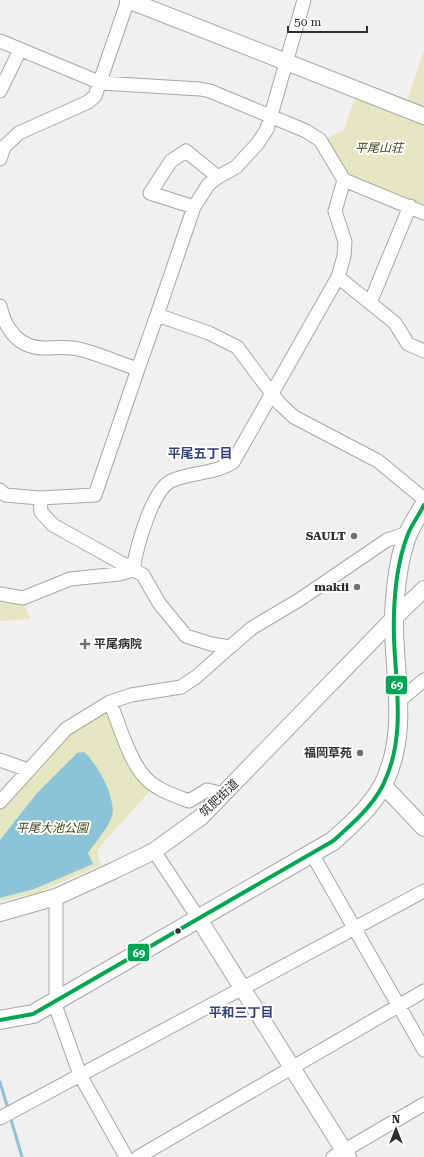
<svg xmlns="http://www.w3.org/2000/svg" width="424" height="1157" viewBox="0 0 424 1157" font-family="'Roboto Serif','Noto Sans JP',serif">
  <style>
    .green { fill: #e4e7c1 }
    .water { fill: #8dc3d7 }
    .lines { fill: none; stroke-linecap: round; stroke-linejoin: round }
    .stream { stroke: #8dc3d7; stroke-width: 3 }
    .minor-casing { stroke: #a9a7a5; stroke-width: 15 }
    .tertiary-casing { stroke: #a9a7a5; stroke-width: 18 }
    .secondary-casing { stroke: #a9a7a5; stroke-width: 20 }
    .minor { stroke: #fdfdfc; stroke-width: 13 }
    .tertiary { stroke: #fdfdfc; stroke-width: 16 }
    .secondary { stroke: #fdfdfc; stroke-width: 18 }
    .bus-1-casing { stroke: #fff; stroke-width: 7 }
    .bus-1 { stroke: #00a651; stroke-width: 4 }
    .poi-dot { fill: #747271; stroke: #fff; stroke-width: 1.5 }
    .bus-dot { fill: #302e2d; stroke: #fff; stroke-width: 1.5 }
    .labels { text-anchor: middle; dominant-baseline: central; stroke-width: 4; stroke-linejoin: round; paint-order: stroke }
    .park-label { font-size: 12px; font-style: italic; fill: #3d410e; stroke: #fff }
    .poi-label { font-size: 12px; font-weight: bold; fill: #302e2d; stroke: #fff; text-anchor: end }
    .street-label { font-size: 12px; fill: #302e2d; stroke: #fff }
    .neighbourhood-label { font-size: 13px; font-weight: bold; fill: #35417c; stroke: #fff }
    .line-badge { stroke: #fff; stroke-width: 1.5 }
    .badge-label { font-size: 11px; text-anchor: middle; font-weight: bold; fill: #fff }
  </style>
  <rect width="100%" height="100%" fill="#f2f0ee"/>
  <path class="green" d="M423,53L424,54V107L407,101Z
    M355,97L424,125V210L348,177L327,138L344,130Z
    M0,595L23,599L30,619L0,621Z
    M108,707L150,791L102,844L97,852L101,865L37,893L0,901V808L43,758L83,722Z"/>
  <path class="water" d="M84,752C97,763 117,799 112,816C108,829 95,842 88,853L93,864L34,889L0,898V840L37,793L77,753Z"/>
  <g class="lines">
    <path class="stream" d="M0,1082L8,1109
      M10,1116L22,1157"/>
    <g class="minor-casing">
      <path id="minor" d="M0,41L101,83L200,89L210,91L306,131L320,140L344,180L424,213
        M0,91L20,50
        M0,159L4,147L19,133L88,102L95,96L128,0
        M344,180L335,211L345,242L344,256L338,277L395,323L408,344L424,351
        M194,207L150,193L171,161L186,151L218,177
        M370,303L410,206
        M0,306C5,328 17,347 43,348C52,348 63,347 73,348C93,351 118,363 138,369L95,495L40,498L41,512L53,525L143,575L159,603L186,636L211,644L230,647L196,677L181,687L131,695L110,702L66,729L0,802
        M157,315L194,207L208,185L218,177L236,167L258,143L267,129L304,0
        M138,369L157,315L209,333L237,347L279,403L294,417L378,461L424,499
        M0,490L5,495L40,498
        M0,594L23,598L70,579L119,574L133,570C136,549 152,490 171,481C191,472 215,474 233,462L338,277
        M230,647L252,628L299,600L387,540L408,533
        M399,701L424,680
        M110,702C119,724 128,757 143,775C154,789 173,795 189,801L207,790L224,794
        M0,760L28,770
        M154,851L199,919
        M312,854L424,1050
        M56,897V994L54,1002L80,1075L126,1157
        M0,1118L424,891
        M138,1157L424,991
        M333,1157L424,1104"/>
    </g>
    <g class="tertiary-casing">
      <path id="tertiary" d="M128,0L424,116
        M383,785L424,828
        M0,913L56,897L115,870L154,851L201,817L394,618L424,589
        M199,919L348,1157"/>
    </g>
    <g class="secondary-casing">
      <path id="secondary" d="M0,1020L33,1014L54,1002L333,841C352,824 371,807 383,785C410,730 393,675 394,617C395,590 398,559 408,534C412,524 419,514 424,505"/>
    </g>
    <use href="#minor" class="minor"/>
    <use href="#tertiary" class="tertiary"/>
    <use href="#secondary" class="secondary"/>
    <g class="bus-1-casing">
      <path id="bus-1" d="M0,1020L33,1014L333,841C351,825 372,807 383,785C406,738 396,688 394,639C393,604 395,567 408,534C412,524 419,515 424,505"/>
    </g>
    <use href="#bus-1" class="bus-1"/>
  </g>
  <g class="poi-dot">
    <circle cx="354" cy="536" r="4"/>
    <circle cx="357" cy="587" r="4"/>
    <path d="M83 638h4v4h4v4h-4v4h-4v-4h-4v-4h4z"/>
    <circle cx="360" cy="753" r="4"/>
  </g>
  <circle class="bus-dot" cx="178" cy="931" r="3.5"/>
  <g class="labels">
    <g class="park-label">
      <text x="379" y="148">平尾山荘</text>
      <text x="52" y="828">平尾大池公園</text>
    </g>
    <g class="poi-label">
      <text x="346" y="536">SAULT</text>
      <text x="349" y="587">makii</text>
      <text x="94" y="644" text-anchor="start">平尾病院</text>
      <text x="352" y="753">福岡草苑</text>
    </g>
    <g class="street-label">
      <text transform="translate(219 798) rotate(-44)">筑肥街道</text>
    </g>
    <g class="neighbourhood-label">
      <text x="200" y="453">平尾五丁目</text>
      <text x="241" y="1012">平和三丁目</text>
    </g>
  </g>
  <g class="line-badge">
    <rect x="385" y="675" width="23" height="20" rx="4" fill="#00a651"/>
    <rect x="127" y="943" width="23" height="19" rx="4" fill="#00a651"/>
  </g>
  <g class="badge-label">
    <text x="397" y="689">69</text>
    <text x="139" y="957">69</text>
  </g>
  <g transform="translate(396 1129)" stroke="#ffffff" stroke-width="3" paint-order="stroke">
  <path d="M0-3L7 15L0 10L-7 15Z" fill="#302e2d"/>
  <text y="-6" font-size="11" font-weight="bold" text-anchor="middle" fill="#302e2d">N</text>
  </g>
  <path d="M288 26v6h79v-6" fill="none" stroke="#302e2d" stroke-width="2"/>
  <text x="294" y="26" font-size="12" fill="#302e2d" stroke="#ffffff" stroke-width="3" paint-order="stroke">50 m</text>
</svg>
